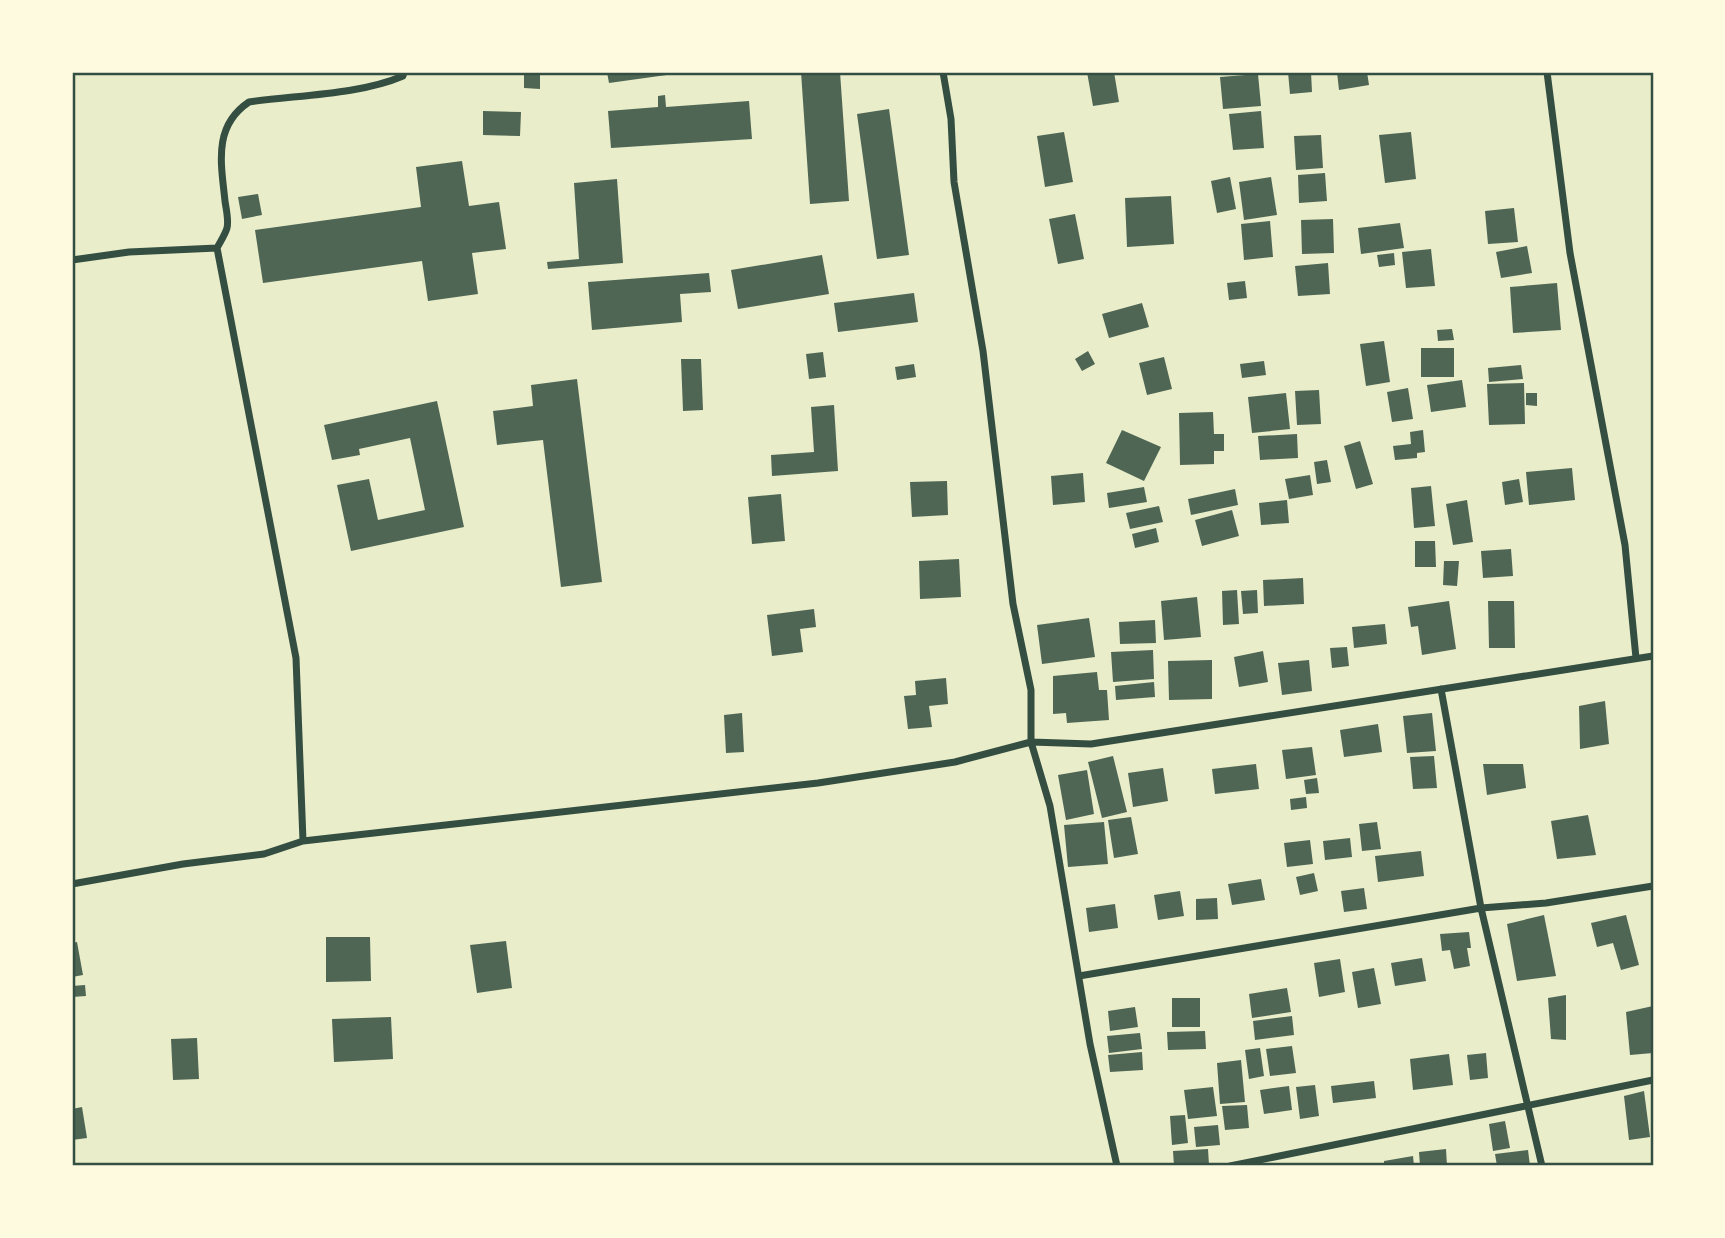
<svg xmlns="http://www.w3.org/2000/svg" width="1725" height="1238" viewBox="0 0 1725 1238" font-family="Lato,sans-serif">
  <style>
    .building { fill: #4f6655 }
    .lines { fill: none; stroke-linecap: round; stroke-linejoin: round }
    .minor { stroke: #344e41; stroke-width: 7 }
    .neatline { fill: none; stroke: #344e41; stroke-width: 2.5 }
  </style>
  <rect width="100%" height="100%" fill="#e9edc9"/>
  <path class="building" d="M524,72H540V89L524,88Z
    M607,72H681V73L609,83Z
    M801,72H840L849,201L810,204Z
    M1087,72H1114L1119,102L1093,106Z
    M1288,72H1311L1312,92L1290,94Z
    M1337,72H1367L1369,85L1339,90Z
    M1258,74L1261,106L1223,109L1220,77Z
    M665,95L666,107L749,101L752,139L611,148L608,111L658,107V96Z
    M889,109L909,255L877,259L857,114Z
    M483,111L521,112L520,136L483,135Z
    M1261,111L1264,148L1233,150L1229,114Z
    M1064,132L1073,182L1045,187L1037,136Z
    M1411,132L1416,179L1385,183L1379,135Z
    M1321,135L1323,168L1296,170L1294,136Z
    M462,161L469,206L499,202L506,249L472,253L478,294L428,301L422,261L263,283L255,230L421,207L416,167Z
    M1325,173L1327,201L1299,203L1298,175Z
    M1230,177L1236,209L1217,213L1211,181Z
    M1271,177L1277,215L1244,220L1239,182Z
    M617,179L623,263L548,269L547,262L579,259L574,183Z
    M258,194L262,215L242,219L238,197Z
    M1171,196L1174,244L1127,247L1125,198Z
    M1514,208L1518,242L1488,244L1485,211Z
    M1075,214L1084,259L1058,264L1049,219Z
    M1333,219L1334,253L1302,254L1301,220Z
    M1270,221L1273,257L1244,260L1241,224Z
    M1400,223L1404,248L1361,254L1358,228Z
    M1527,246L1532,273L1501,278L1496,252Z
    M1431,249L1435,286L1406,288L1402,252Z
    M1394,253L1395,265L1379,267L1377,255Z
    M822,255L829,294L738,309L731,270Z
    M1328,263L1330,294L1298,296L1295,266Z
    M709,273L711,292L680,294L682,322L592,330L588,282Z
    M1245,281L1247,298L1229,300L1227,283Z
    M1557,283L1561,330L1513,333L1510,287Z
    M914,293L918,322L838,332L834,303Z
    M1142,303L1149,327L1109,338L1102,314Z
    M1452,329L1454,340L1438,341L1437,330Z
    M1384,341L1390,382L1366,386L1360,344Z
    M1421,348H1454V377H1421Z
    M1088,351L1095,364L1082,371L1075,359Z
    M823,352L826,377L809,379L806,354Z
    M1164,357L1172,389L1147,395L1139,363Z
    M681,359H701L703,410L683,411Z
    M1264,361L1266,375L1242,378L1240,364Z
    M914,364L916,377L897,380L895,367Z
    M1521,365L1523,379L1489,382L1488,368Z
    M577,379L602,582L561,587L543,440L497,445L493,411L533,406L531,385Z
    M1462,380L1466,407L1431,412L1427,385Z
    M1524,383L1525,424L1489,425L1487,384Z
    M1408,388L1413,419L1392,422L1387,392Z
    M1319,390L1321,424L1297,425L1295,391Z
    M1286,393L1290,429L1252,433L1248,397Z
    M1526,393H1537V406L1526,405Z
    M437,401L464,527L351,551L337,485L369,479L378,520L425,510L410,438L359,449L360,455L332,460L324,425Z
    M834,405L838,471L772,476L771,455L814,452L811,407Z
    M1213,412L1214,434H1224V451H1214V464L1180,465L1179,413Z
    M1122,430L1161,447L1144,481L1106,463Z
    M1423,430L1425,452L1417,453V458L1395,460L1393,446L1411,444L1410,432Z
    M1297,434L1298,458L1260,460L1258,436Z
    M1360,441L1373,484L1356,489L1344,446Z
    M1327,460L1331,482L1317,484L1314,462Z
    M1572,468L1575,500L1529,505L1526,472Z
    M1083,473L1085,502L1053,505L1051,476Z
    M1310,475L1313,495L1289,499L1285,479Z
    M1519,479L1523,502L1505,505L1502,482Z
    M947,481L948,515L912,517L910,482Z
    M1431,486L1435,526L1414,528L1411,488Z
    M1144,487L1147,502L1109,508L1107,493Z
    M1235,489L1238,505L1191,515L1188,499Z
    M781,494L785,541L752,544L748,497Z
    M1287,500L1289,523L1261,525L1259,503Z
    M1467,500L1473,542L1453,545L1446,504Z
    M1159,506L1163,522L1130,529L1126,513Z
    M1232,510L1239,536L1202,546L1195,520Z
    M1156,528L1159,542L1135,548L1132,534Z
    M1415,541H1435L1436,567H1415Z
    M1511,549L1513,576L1483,578L1481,551Z
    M959,559L961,597L920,599L919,561Z
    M1444,561H1459L1457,586L1443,585Z
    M1303,578L1304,604L1264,606L1263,580Z
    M1237,590L1239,624L1223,625L1222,591Z
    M1257,590L1258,613L1243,614L1241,591Z
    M1197,597L1201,637L1164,640L1161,601Z
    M1449,601L1456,649L1422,655L1418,626L1411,627L1408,607Z
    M1488,601H1514L1515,648H1489Z
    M814,609L816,627L800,629L803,652L772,656L767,615Z
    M1089,618L1095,657L1042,664L1037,625Z
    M1155,620L1156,643L1120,644L1119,622Z
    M1385,624L1387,644L1354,648L1352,627Z
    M1347,647L1349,666L1332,668L1330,648Z
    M1153,650L1154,679L1113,682L1111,652Z
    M1263,651L1268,682L1239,687L1234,657Z
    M1212,660V699L1169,700L1168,661Z
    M1309,660L1312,691L1282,695L1278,663Z
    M1097,672L1099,690H1107L1109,720L1067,723L1066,713L1053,714V676Z
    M946,678L948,704L929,706L932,727L908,729L904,696L916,695L915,681Z
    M1154,682L1155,697L1116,700L1115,686Z
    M1605,701L1609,744L1580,749L1579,706Z
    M742,713L744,752L726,753L724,715Z
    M1432,713L1436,751L1407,753L1403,716Z
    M1378,724L1382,752L1344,757L1340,730Z
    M1312,747L1316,775L1286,779L1282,750Z
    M1113,756L1127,812L1102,818L1088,762Z
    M1434,756L1437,788L1413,789L1410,757Z
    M1256,764L1259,789L1215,794L1212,769Z
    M1483,764H1523L1526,788L1487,795Z
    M1163,768L1168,801L1133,807L1128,773Z
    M1087,770L1094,814L1066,820L1058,775Z
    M1317,778L1319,793L1306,794L1304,780Z
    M1306,797L1307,808L1291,810L1290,799Z
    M1588,815L1596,855L1557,859L1551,821Z
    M1131,817L1138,854L1114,858L1108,820Z
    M1104,822L1108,864L1068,867L1064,825Z
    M1377,822L1381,849L1362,851L1359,824Z
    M1350,838L1352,857L1325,860L1323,841Z
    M1310,840L1313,864L1287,867L1284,843Z
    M1421,851L1424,876L1378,882L1375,856Z
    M1314,873L1318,891L1300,895L1296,877Z
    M1261,879L1265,900L1232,905L1228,884Z
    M1364,888L1367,909L1344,912L1341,891Z
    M1180,891L1184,916L1158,920L1154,895Z
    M1217,898L1218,919L1196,920V899Z
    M1115,904L1118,928L1089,932L1086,908Z
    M1544,915L1556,976L1517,981L1507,924Z
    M1626,915L1639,965L1621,970L1613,943L1597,947L1591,923Z
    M1469,932L1471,948H1467L1470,966L1454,969L1450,950L1442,951L1440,934Z
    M326,937H370L371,981L326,982Z
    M506,941L512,988L477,993L470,945Z
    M77,942L83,975L72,977V943Z
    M1422,958L1426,981L1395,986L1391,963Z
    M1340,959L1345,992L1319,997L1314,963Z
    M1374,968L1381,1004L1358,1008L1352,972Z
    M85,985L86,996L72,997V986Z
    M1287,988L1291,1012L1252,1018L1249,994Z
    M1566,995V1040L1551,1039L1548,998Z
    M1172,998H1200V1027H1172Z
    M1653,1006V1053L1630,1055L1626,1012Z
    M1135,1007L1138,1027L1110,1031L1108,1011Z
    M1292,1016L1294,1035L1255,1040L1253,1021Z
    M391,1017L393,1059L334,1062L332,1019Z
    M1205,1031L1206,1049L1168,1050L1167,1032Z
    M1140,1033L1142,1049L1109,1053L1107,1036Z
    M197,1038L199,1079L173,1080L171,1039Z
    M1292,1046L1296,1073L1270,1076L1266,1049Z
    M1260,1048L1264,1076L1249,1079L1245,1050Z
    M1142,1052L1143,1070L1110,1072L1108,1055Z
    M1486,1053L1488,1078L1470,1080L1467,1055Z
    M1449,1054L1453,1085L1413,1090L1410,1059Z
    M1241,1060L1245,1102L1220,1104L1217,1063Z
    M1374,1081L1376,1098L1333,1103L1331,1086Z
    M1315,1085L1319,1116L1300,1119L1296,1087Z
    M1289,1086L1292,1110L1264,1114L1260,1090Z
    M1213,1087L1217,1116L1188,1119L1184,1090Z
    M1644,1091L1650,1137L1629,1140L1624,1096Z
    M1247,1105L1249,1128L1225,1130L1222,1106Z
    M82,1107L87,1138L72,1140V1109Z
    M1185,1115L1188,1143L1172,1145L1170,1116Z
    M1505,1121L1510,1148L1493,1151L1489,1124Z
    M1218,1125L1220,1145L1196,1147L1194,1127Z
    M1208,1149L1209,1165L1174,1166L1173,1151Z
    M1446,1149L1447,1166H1420L1419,1152Z
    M1528,1150L1530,1166H1497L1495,1154Z
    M1413,1156L1414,1166H1384V1161Z"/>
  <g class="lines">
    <path class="minor" d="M943,72L951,119L954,182L983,351L1013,604L1031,690V742L1050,806L1090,1044L1117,1166
      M1547,72L1570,253L1625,545L1636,658
      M72,260L129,252L217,248
      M1441,689L1481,908L1542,1166
      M303,841L296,658L217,248C220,242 225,235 227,228C229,220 226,209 225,201C221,163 213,126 249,102C297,95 359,95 403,76L404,72
      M72,884L183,864L264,854L303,841L818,783L955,762L1031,742L1091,744L1653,656
      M1079,976L1481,908L1546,903L1653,886
      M1230,1166L1653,1080"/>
  </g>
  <rect width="1725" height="1238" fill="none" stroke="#fefae0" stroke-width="147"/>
  <rect x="74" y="74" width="1578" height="1090" class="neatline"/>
</svg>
